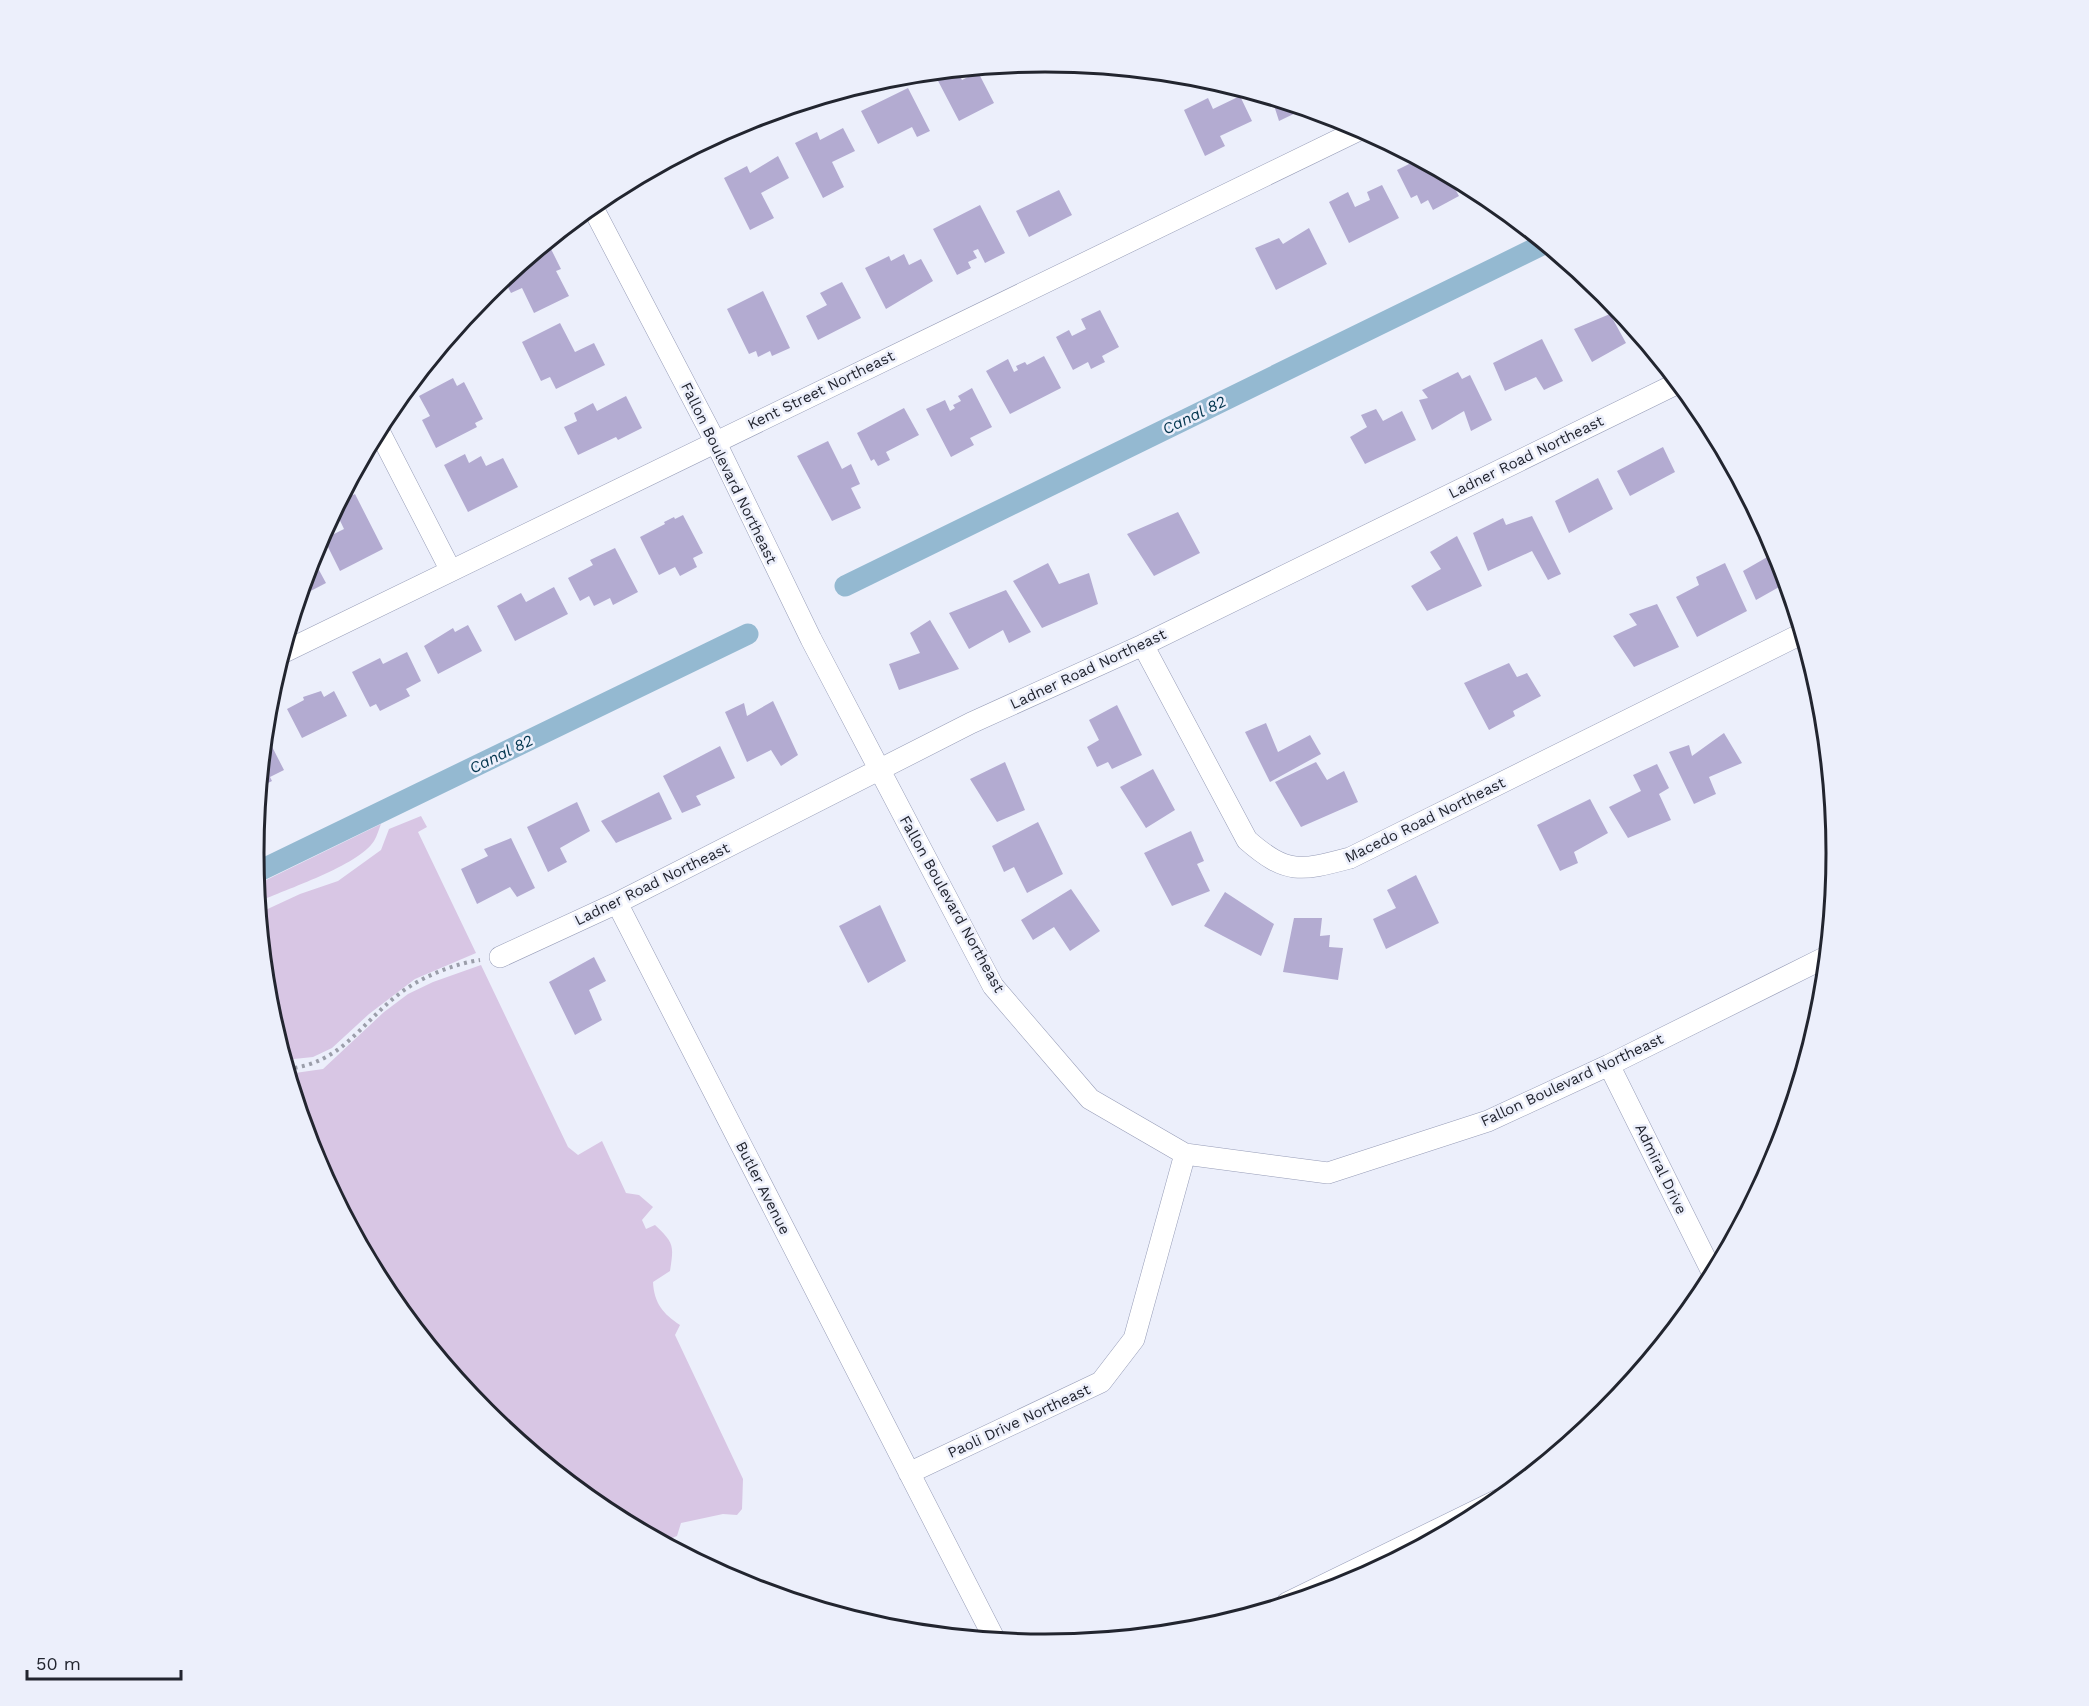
<svg xmlns="http://www.w3.org/2000/svg" width="2089" height="1706" viewBox="0 0 2089 1706" font-family="'Work Sans',sans-serif">
  <style>
    .green { fill: #d8c6e4 }
    .lines { fill: none; stroke-linecap: round; stroke-linejoin: round }
    .canal { stroke: #94b9d1; stroke-width: 21 }
    .building { fill: #b3abd1 }
    .minor-casing { stroke: #969cb7; stroke-width: 22 }
    .path { stroke: #9b9eaa; stroke-width: 4; stroke-dasharray: 3 4.5; stroke-linecap: butt }
    .minor { stroke: #fff; stroke-width: 21 }
    .labels { text-anchor: middle; dominant-baseline: central; stroke-width: 5; stroke-linejoin: round; paint-order: stroke }
    .street-label { font-size: 15px; fill: #22252f; stroke: #eceffb }
    .water-label { font-size: 16px; font-style: italic; fill: #02354e; stroke: #eceffb }
    .rim { fill: none; stroke: #22252f; stroke-width: 3 }
  </style>
  <rect width="100%" height="100%" fill="#eceffb"/>
  <path class="green" d="M421,816L427,827L418,832L476,953L415,979L369,1014L332,1048L313,1057L284,1060L268,1007L259,913L300,894L338,881L381,850L389,829Z
    M381,824C379,829 377,836 374,841C358,866 286,889 258,902L256,885Z
    M481,965L568,1147L578,1155L602,1141L626,1193L639,1195L653,1207L642,1220L646,1229L655,1225C674,1243 674,1245 670,1271L653,1282C654,1303 663,1314 680,1325L675,1335L743,1479L742,1509L737,1515L723,1514L681,1523L677,1536L662,1542L604,1511L485,1412L386,1292L313,1156L288,1074L323,1069L384,1012L408,994L433,982Z"/>
  <g class="lines">
    <path class="canal" d="M845,586L1544,244
      M255,873L748,634"/>
  </g>
  <path class="building" d="M957,70L962,80L978,72L994,103L959,121L936,77Z
    M908,88L930,131L917,137L912,127L878,144L861,111Z
    M1240,96L1252,121L1220,136L1225,146L1205,156L1184,110L1208,98L1213,109Z
    M1272,99L1304,109L1279,121Z
    M843,128L855,151L832,162L844,187L823,198L795,143L817,132L820,140Z
    M778,156L789,178L761,193L774,218L750,230L724,178L747,166L750,173Z
    M1417,160L1419,164L1423,162L1462,183L1454,187L1459,196L1433,210L1428,200L1421,204L1417,195L1411,198L1397,170Z
    M1382,185L1399,218L1349,243L1329,202L1348,192L1355,207L1370,200L1367,192Z
    M1059,190L1072,215L1029,237L1016,211Z
    M980,205L1005,253L985,263L978,249L973,251L977,258L968,262L971,268L957,275L933,229Z
    M1309,228L1327,264L1276,290L1255,248L1279,238L1283,244Z
    M549,245L561,269L556,271L569,296L534,313L522,288L511,293L503,278L537,250Z
    M904,254L909,265L921,259L933,281L886,309L865,268L889,256L891,261Z
    M842,282L861,318L818,340L806,316L827,305L820,293Z
    M763,291L790,348L772,356L770,351L758,357L756,351L749,354L727,309Z
    M1100,310L1119,347L1102,356L1105,362L1091,369L1088,362L1073,370L1056,337L1069,330L1072,336L1086,329L1081,319Z
    M1610,314L1626,343L1592,362L1574,329Z
    M560,323L575,352L594,343L605,365L556,389L550,377L541,381L522,342Z
    M1542,339L1563,381L1544,390L1536,377L1505,391L1493,363Z
    M1044,356L1061,388L1010,414L986,371L1008,359L1014,372L1018,370L1016,366L1025,362L1027,365Z
    M1458,372L1462,379L1470,375L1492,420L1471,431L1464,411L1432,430L1419,400L1428,398L1422,390Z
    M453,378L457,386L464,382L483,419L475,423L477,427L436,448L422,420L430,416L419,396Z
    M972,388L992,427L970,438L974,445L951,457L926,409L945,400L950,411L955,408L953,405L961,401L958,396Z
    M626,396L642,428L618,440L616,437L578,455L564,427L577,421L574,413L593,403L597,411Z
    M904,408L919,435L886,452L890,460L878,466L874,459L871,461L857,433Z
    M1376,409L1383,421L1402,411L1416,440L1365,464L1350,437L1367,427L1361,415Z
    M828,441L842,469L851,464L860,484L851,488L861,508L832,521L797,456Z
    M1663,447L1675,472L1630,496L1617,471Z
    M465,454L469,463L481,456L486,466L503,458L518,487L468,512L444,465Z
    M1598,478L1613,509L1569,533L1555,501Z
    M355,494L383,549L340,571L324,539L344,529L335,510L339,502Z
    M1178,512L1200,553L1154,576L1127,534Z
    M683,515L703,553L693,558L697,567L680,576L675,567L659,575L640,537L665,524L664,522L674,517L675,519Z
    M1532,516L1561,574L1548,580L1532,551L1488,571L1473,533L1503,518L1506,525Z
    M1457,536L1482,586L1427,611L1411,586L1441,569L1430,552Z
    M615,548L638,592L613,605L610,598L594,606L589,596L580,601L568,578L593,565L590,560Z
    M1776,552L1786,583L1756,600L1743,571Z
    M313,559L326,583L303,595L301,590L310,560Z
    M1048,563L1059,584L1089,573L1098,604L1042,628L1013,581Z
    M1725,563L1747,611L1697,637L1676,597L1699,585L1696,577Z
    M554,587L568,614L515,641L497,606L521,593L526,602Z
    M1006,590L1031,632L1009,643L1003,630L969,649L949,613Z
    M1657,604L1679,647L1634,667L1613,636L1637,625L1629,614Z
    M930,620L959,669L899,690L889,664L920,653L910,633Z
    M468,625L482,651L438,674L424,646L453,628L455,632Z
    M407,652L421,681L406,689L410,696L380,711L376,704L370,707L352,672L380,658L383,664Z
    M1509,663L1517,677L1527,673L1541,696L1513,711L1515,716L1489,730L1464,683Z
    M321,691L324,697L334,691L347,716L302,738L287,709L304,700L303,697Z
    M773,701L798,755L781,766L771,750L747,762L725,712L744,703L747,716Z
    M1117,705L1142,755L1112,769L1108,762L1097,767L1087,747L1099,740L1089,720Z
    M1266,723L1278,752L1310,735L1321,754L1270,782L1245,732Z
    M265,733L284,770L270,777L272,781L260,787Z
    M1724,733L1742,763L1709,777L1716,794L1694,804L1669,752L1689,745L1692,756Z
    M720,746L735,778L696,796L701,805L682,813L663,776Z
    M1005,762L1025,810L997,822L970,779Z
    M1316,762L1327,780L1344,771L1358,802L1301,827L1275,782Z
    M1657,764L1669,788L1659,794L1671,820L1628,838L1609,807L1641,791L1633,775Z
    M1153,769L1175,810L1146,828L1120,787Z
    M659,792L672,819L616,843L601,821Z
    M1590,799L1608,833L1574,852L1578,863L1560,871L1537,825Z
    M577,802L590,831L560,848L567,862L548,872L527,827Z
    M1038,822L1063,874L1027,893L1014,867L1004,872L992,846Z
    M1191,831L1204,861L1197,864L1210,891L1172,906L1144,853Z
    M511,838L535,888L517,897L510,887L477,904L461,869L488,856L484,849Z
    M1416,875L1439,923L1386,949L1373,919L1396,908L1387,890Z
    M1071,889L1100,931L1070,951L1054,927L1033,940L1021,920Z
    M1225,892L1274,924L1261,956L1204,926Z
    M880,905L906,961L868,983L839,926Z
    M1294,918H1322L1320,936L1330,935L1329,947L1343,948L1338,980L1283,972Z
    M594,957L606,981L589,990L602,1020L575,1035L549,982Z"/>
  <g class="lines">
    <g class="minor-casing">
      <path id="minor" d="M592,206L715,441L811,639L993,986L1090,1099L1185,1154L1328,1173L1488,1121L1609,1065L1826,957
        M378,429L450,569
        M1143,645L1247,840C1287,875 1301,871 1350,858L1801,634
        M282,653L1361,129
        M617,903L995,1640
        M500,957L617,903L971,723L1143,645L1678,383
        M1609,1065L1713,1274
        M909,1473L1101,1382L1134,1339L1185,1154
        M1287,1603L1498,1500"/>
    </g>
    <path class="path" d="M287,1069C342,1063 359,1025 399,994C421,977 453,964 480,960"/>
    <use href="#minor" class="minor"/>
  </g>
  <g class="labels">
    <g class="street-label">
      <text transform="translate(821 390) rotate(-26)">Kent Street Northeast</text>
      <text transform="translate(1526 457) rotate(-26)">Ladner Road Northeast</text>
      <text transform="translate(729 473) rotate(64)">Fallon Boulevard Northeast</text>
      <text transform="translate(1088 669) rotate(-25)">Ladner Road Northeast</text>
      <text transform="translate(1425 820) rotate(-26)">Macedo Road Northeast</text>
      <text transform="translate(652 884) rotate(-26)">Ladner Road Northeast</text>
      <text transform="translate(952 904) rotate(61)">Fallon Boulevard Northeast</text>
      <text transform="translate(1572 1080) rotate(-25)">Fallon Boulevard Northeast</text>
      <text transform="translate(1661 1169) rotate(64)">Admiral Drive</text>
      <text transform="translate(763 1188) rotate(63)">Butler Avenue</text>
      <text transform="translate(1019 1421) rotate(-25)">Paoli Drive Northeast</text>
    </g>
    <g class="water-label">
      <text transform="translate(1194 415) rotate(-26)">Canal 82</text>
      <text transform="translate(501 754) rotate(-26)">Canal 82</text>
    </g>
  </g>
  <path d="M0 0H2089V1706H0ZM264 853a781 781 0 1 1 1562 0a781 781 0 1 1-1562 0Z" fill="#eceffb" fill-rule="evenodd"/>
  <path class="rim" d="M264 853a781 781 0 1 1 1562 0a781 781 0 1 1-1562 0Z"/>
  <path d="M27 1670v9h154v-9" fill="none" stroke="#22252f" stroke-width="3"/>
  <text x="36" y="1670" font-size="18" fill="#22252f" stroke="#eceffb" stroke-width="4.5" paint-order="stroke">50 m</text>
</svg>
